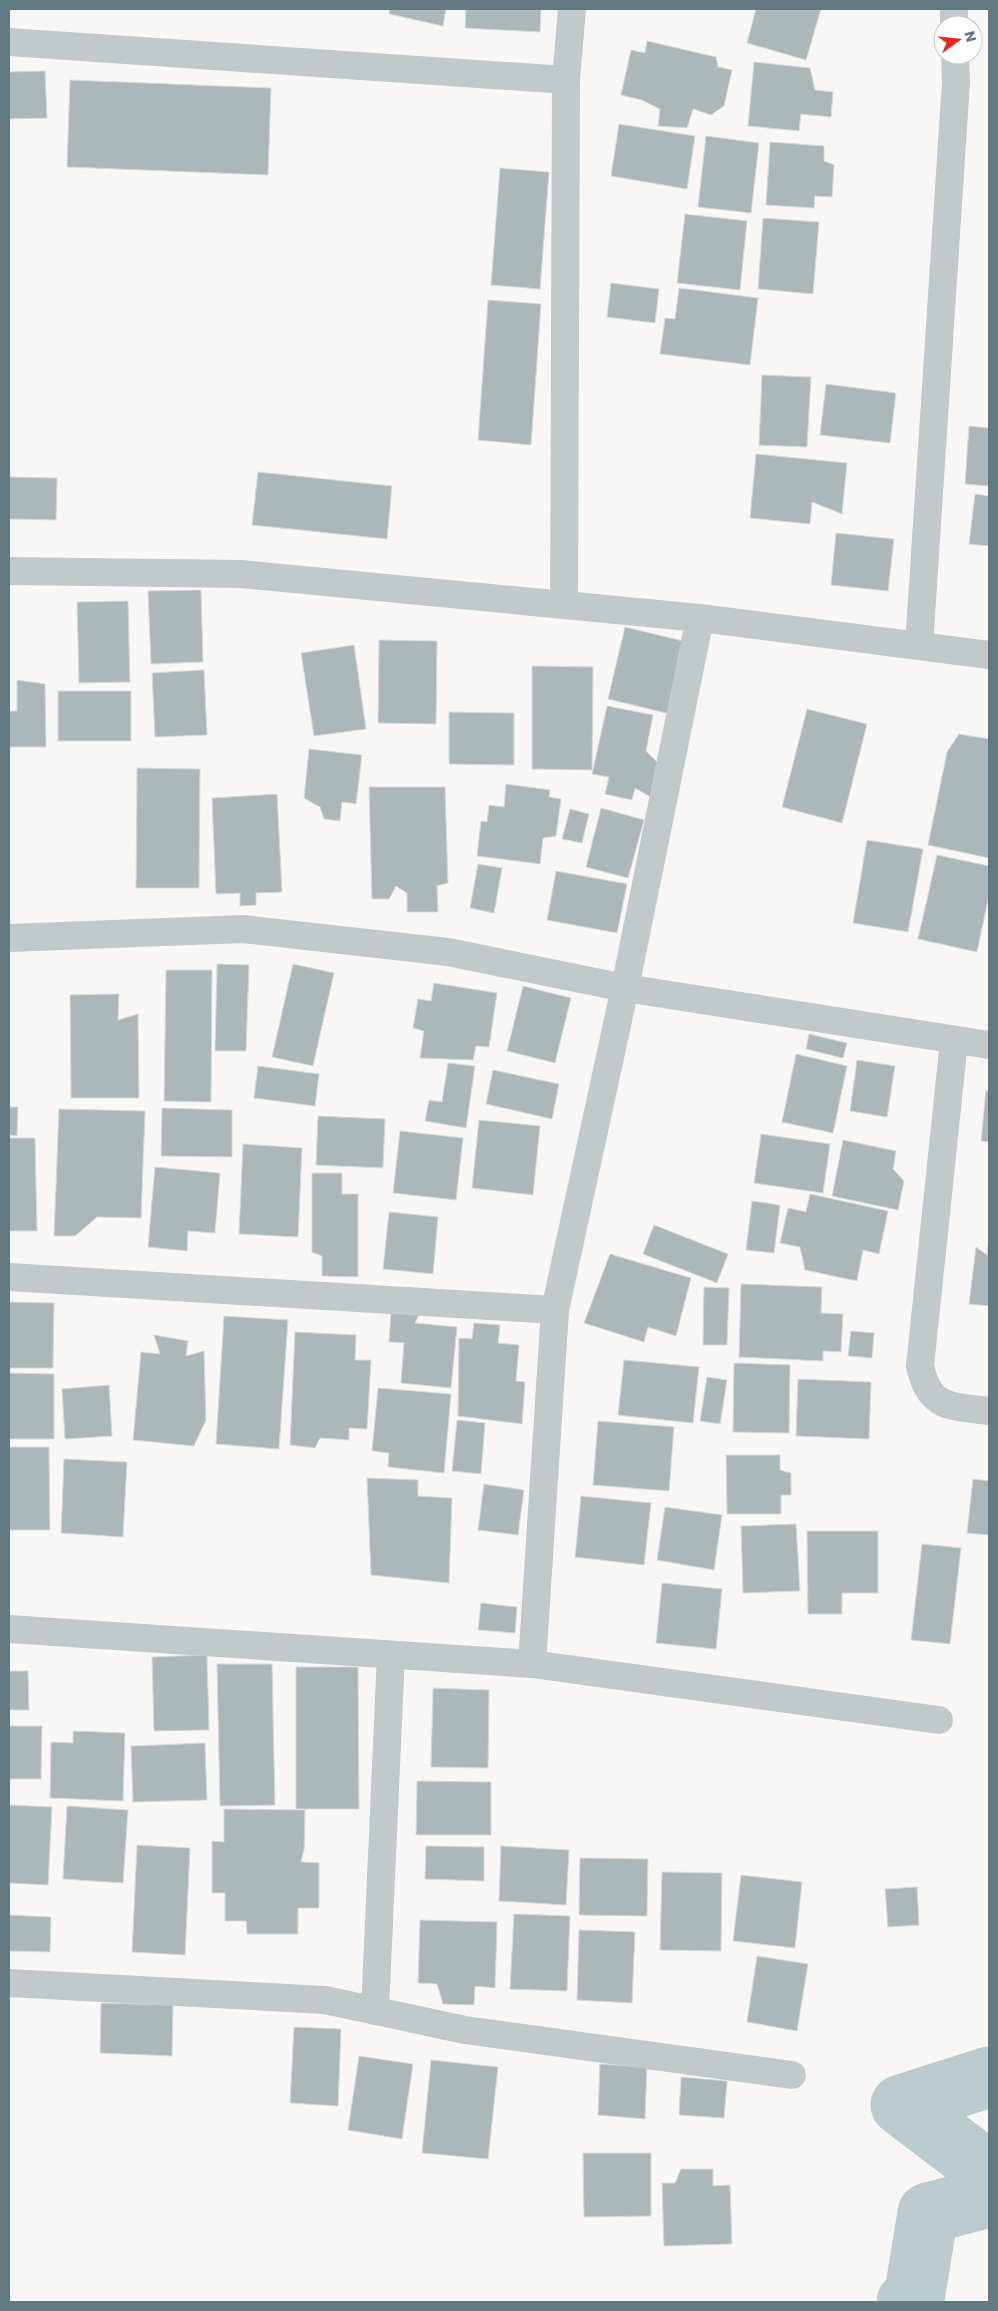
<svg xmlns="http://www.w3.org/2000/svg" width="998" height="2311" viewBox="0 0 998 2311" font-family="Poppins,sans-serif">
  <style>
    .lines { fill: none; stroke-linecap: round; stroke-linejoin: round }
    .river { stroke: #bccbcd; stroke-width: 61 }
    .building { fill: #acb7ba; stroke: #d9d9d7 }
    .minor { stroke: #c2c9cb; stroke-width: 28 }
  </style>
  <rect width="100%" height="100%" fill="#f8f7f5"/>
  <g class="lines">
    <path class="river" d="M989,2077L901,2105L989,2172
      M907,2302L915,2293L928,2213L989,2197"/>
  </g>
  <path class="building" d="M390,9H446L443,26L389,14Z
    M466,9H541L540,32L465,28Z
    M756,9H821L806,60L747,43Z
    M647,41L716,57L718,67L732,70L724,106L711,115L693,109L687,128L658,126L660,109L642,100L621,95L631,50L645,53Z
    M754,62L810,68L815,90L833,92L831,117L801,114L799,131L748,126Z
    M45,71L47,118L9,119V72Z
    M70,80L271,88L268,175L67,167Z
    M619,124L695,136L687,189L611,176Z
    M706,136L759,143L751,213L698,207Z
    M770,142L824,146V161L834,165L832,197L815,196L814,208L766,205Z
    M500,168L549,172L540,289L491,285Z
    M685,214L747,221L740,290L677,283Z
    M763,218L819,222L813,294L758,289Z
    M611,283L659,289L655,323L607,317Z
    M679,288L758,298L750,365L660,354L665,318L675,319Z
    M488,300L541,304L531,445L478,440Z
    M762,375L811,377L807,447L759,445Z
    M826,384L896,393L890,443L820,435Z
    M969,426L989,428V486L965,484Z
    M756,454L847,463L842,514L812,502L810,524L750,518Z
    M258,472L392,486L387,539L252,525Z
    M9,477L57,478L56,520L9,519Z
    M975,494L989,496V546L969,544Z
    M836,533L894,539L888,591L831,585Z
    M201,590L203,662L151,664L148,591Z
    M128,601L130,682L79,683L77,602Z
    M625,627L687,642L670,714L608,699Z
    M379,640L437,641L436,724L378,723Z
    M354,645L366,729L314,736L301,653Z
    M532,666L593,667L592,770L532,769Z
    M204,670L207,735L155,737L152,673Z
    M17,680L45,684L46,747H9V711H17Z
    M58,691H131V741H58Z
    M607,706L653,715L646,751L658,763L651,797L635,788L632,800L605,794L609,777L592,774Z
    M807,709L867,724L842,823L782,807Z
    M449,712L514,713V765L449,764Z
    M959,734L989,739V858L928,845L947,752Z
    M309,749L362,755L356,804L342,802L340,821L324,819L320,807L304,798Z
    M137,768L200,769L199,888H136Z
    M506,784L550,790L549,797L561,799L556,836L543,838L540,864L477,856L481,821L487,822L489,805L504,807Z
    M369,787H445L448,883L437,886L438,912H407V893L396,886L389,899H372Z
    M277,794L282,892L256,893V905L240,906V893L216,894L212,798Z
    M601,808L644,820L628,878L586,867Z
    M570,809L589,814L582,843L562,839Z
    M867,840L923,849L908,932L853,923Z
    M937,855L989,866V895L977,952L918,939Z
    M478,864L502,868L494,913L470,908Z
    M556,871L627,884L617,933L547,920Z
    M217,964L249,965L246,1051H215Z
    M293,964L334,973L313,1066L272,1057Z
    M166,970H212L211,1102L164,1101Z
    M434,983L497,993L489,1047L476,1046L473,1060L420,1058L424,1031L413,1028L418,999L431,1001Z
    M523,986L571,998L555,1063L507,1051Z
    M119,994L118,1020L138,1014L139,1098H71L70,995Z
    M809,1034L847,1043L843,1058L806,1049Z
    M796,1054L847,1066L833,1133L782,1122Z
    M857,1060L895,1066L887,1117L850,1111Z
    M448,1063L475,1066L466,1128L425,1121L429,1100L442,1102Z
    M258,1066L319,1074L315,1106L254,1098Z
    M493,1070L559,1084L552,1119L486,1104Z
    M986,1090L989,1091V1142L981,1141Z
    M9,1107H18L17,1136L9,1135Z
    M162,1108L232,1110V1157L161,1156Z
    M59,1109L145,1111L141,1218L97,1217L75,1236H54Z
    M318,1116L385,1119L383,1168L316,1165Z
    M479,1120L540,1126L533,1195L472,1188Z
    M400,1131L463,1138L456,1200L393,1193Z
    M761,1134L830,1144L823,1193L754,1183Z
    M9,1138H35L37,1231H9Z
    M843,1140L896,1151L893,1169L904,1181L898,1210L832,1196Z
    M243,1144L302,1148L298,1237L239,1234Z
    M155,1167L220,1173L215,1233L188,1231L187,1251L148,1247Z
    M312,1173H342V1194H358V1277L322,1276V1256L312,1252Z
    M810,1194L888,1211L879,1254L863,1250L857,1281L805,1270L800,1247L780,1243L788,1208L806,1212Z
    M752,1201L780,1205L774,1253L746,1250Z
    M389,1212L438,1217L433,1274L383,1269Z
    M654,1225L728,1254L717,1283L643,1254Z
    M989,1236V1306L969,1304L976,1247L987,1255Z
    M610,1254L691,1278L676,1336L648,1327L644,1342L584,1323Z
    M741,1284L822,1287L821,1313L843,1314L841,1352L823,1351V1361L739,1357Z
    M704,1287L729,1288L727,1345H703Z
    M9,1302L54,1303L53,1368H9Z
    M391,1312L419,1314L415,1323L457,1327L451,1388L401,1383L404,1343L389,1342Z
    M224,1316L288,1320L279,1449L216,1444Z
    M474,1323L500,1325L498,1343L519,1345L516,1381L525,1382L522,1424L458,1416L459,1338L472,1339Z
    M851,1331L874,1333L872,1358L848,1356Z
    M295,1332L356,1335L355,1360H371L367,1429L349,1428V1440L320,1438L315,1448L290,1445Z
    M154,1335L188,1341L186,1356L204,1351L206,1420L194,1446L133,1440L141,1352L160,1354Z
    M624,1360L699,1367L693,1423L618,1415Z
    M734,1363L790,1365L789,1433L733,1432Z
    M9,1373L54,1374V1439H9Z
    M707,1377L727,1380L720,1424L700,1421Z
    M798,1379L871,1382L869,1439L796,1436Z
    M109,1385L112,1436L65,1439L62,1389Z
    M378,1388L451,1394L444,1473L388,1467L389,1453L372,1451Z
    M457,1420L485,1423L481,1474L452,1471Z
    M598,1421L674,1427L669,1491L593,1485Z
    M9,1447H49L50,1530H9Z
    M726,1455H780V1470L791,1473V1495H781V1514H727Z
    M64,1459L127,1462L123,1537L61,1533Z
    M367,1478L418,1480V1496L452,1498L449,1583L371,1575Z
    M973,1479L989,1481V1535L967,1533Z
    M484,1484L524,1490L518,1535L478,1530Z
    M581,1496L651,1503L644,1565L575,1557Z
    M665,1507L722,1515L714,1570L657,1560Z
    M796,1524L800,1591L743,1593L741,1526Z
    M807,1531H878V1593H842V1614H808Z
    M922,1544L961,1548L950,1644L911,1640Z
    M662,1583L722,1589L716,1649L656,1643Z
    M481,1603L517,1607L515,1633L478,1630Z
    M207,1655L209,1730L154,1731L152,1657Z
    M217,1664H272L275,1805L220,1806Z
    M296,1667H358L359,1809H296Z
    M9,1671H28L29,1710H9Z
    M433,1688L489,1690L488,1768L431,1767Z
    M9,1726H42L41,1779H9Z
    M73,1731L125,1733L123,1801L50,1798L51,1742L73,1743Z
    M205,1743L207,1800L133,1802L131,1746Z
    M417,1781L491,1782V1835H416Z
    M9,1805L52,1807L48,1885L9,1883Z
    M67,1806L128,1810L123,1883L63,1879Z
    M224,1809L305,1810L304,1850L301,1862L319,1863V1908H298V1934H247L246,1921H225V1893H212V1841L224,1842Z
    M137,1845L190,1848L185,1955L132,1952Z
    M426,1846L484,1847V1881L425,1879Z
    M501,1846L569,1850L566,1905L499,1901Z
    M580,1858L648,1859L647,1916L579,1915Z
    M662,1872L722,1873L721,1951L660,1950Z
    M741,1875L802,1882L795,1948L733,1941Z
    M917,1887L919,1925L888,1927L885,1889Z
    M514,1914L570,1916L567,1991L510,1989Z
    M9,1915L51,1917L50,1952L9,1951Z
    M420,1920L497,1922L495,1988L475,1986L474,2005L443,2004L437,1984L418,1983Z
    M579,1930L635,1932L632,2003L577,2000Z
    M757,1956L808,1964L797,2031L747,2022Z
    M101,2003L173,2005L172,2056L100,2053Z
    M294,2027L341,2029L338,2106L290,2103Z
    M359,2056L413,2064L402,2139L348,2130Z
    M431,2060L498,2067L488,2159L422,2153Z
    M600,2064L647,2067L645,2119L598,2115Z
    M681,2077L727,2081L724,2118L679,2115Z
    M583,2153H651V2216L584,2217Z
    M681,2169H713V2186L730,2185L732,2244L664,2246L662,2183H675Z"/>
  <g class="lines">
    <path class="minor" d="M954,9V25
      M9,42L566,80
      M9,571L241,574L700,618L989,655
      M564,605L566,80L572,9
      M919,646L956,82L955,55
      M9,938L243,929L448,952L625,988L989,1045
      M954,1041L920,1366C929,1409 951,1406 989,1411
      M9,1277L555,1310
      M9,1629L532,1664L939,1720
      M532,1664L555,1310L625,988L700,618
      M9,1983L325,2000L465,2030L792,2075
      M375,2011L391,1655"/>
  </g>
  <rect width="998" height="2311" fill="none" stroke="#617a81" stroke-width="20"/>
  <g transform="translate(958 40) rotate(75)"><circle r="24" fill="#ffffff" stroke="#c0cacd"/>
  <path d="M0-4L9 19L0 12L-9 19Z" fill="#ed261f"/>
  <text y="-8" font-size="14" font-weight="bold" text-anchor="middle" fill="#617a81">N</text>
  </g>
</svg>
